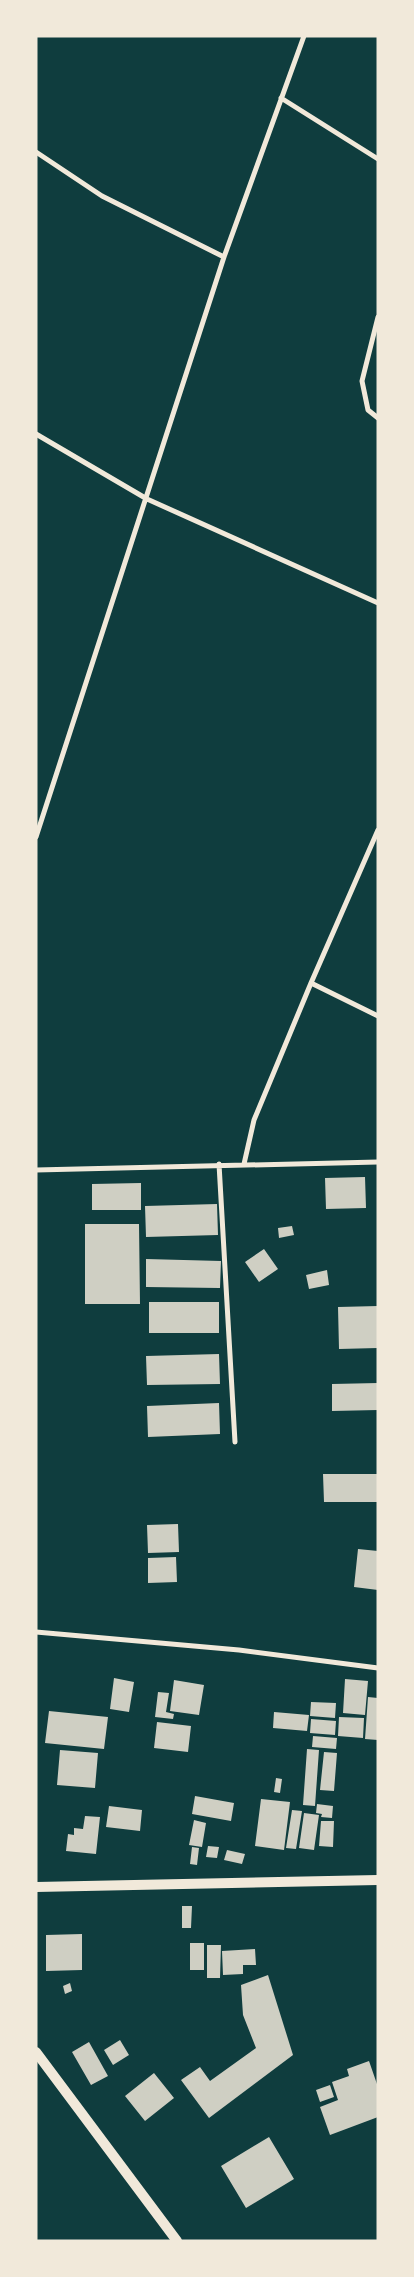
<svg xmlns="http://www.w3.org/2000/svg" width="414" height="2277" viewBox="0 0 414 2277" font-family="'PT Serif',serif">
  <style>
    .building { fill: #cfcfc3 }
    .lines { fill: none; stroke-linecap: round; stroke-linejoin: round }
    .minor { stroke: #f1e9da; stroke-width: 5 }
    .secondary { stroke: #f1e9da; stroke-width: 10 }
  </style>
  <rect width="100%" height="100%" fill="#0f3d3e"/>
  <path class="building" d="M365,1177L366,1208L326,1209L325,1178Z
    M141,1183V1210H92V1184Z
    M217,1204L218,1235L146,1237L145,1206Z
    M85,1224H139L140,1304H85Z
    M292,1226L294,1235L279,1238L278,1228Z
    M264,1249L278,1269L259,1282L245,1262Z
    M146,1259L221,1261L220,1288L146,1287Z
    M327,1270L329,1285L309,1289L306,1275Z
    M149,1302H219V1333H149Z
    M378,1306V1348L339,1349L338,1307Z
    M219,1354L220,1384L147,1385L146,1356Z
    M378,1383V1410L332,1411V1384Z
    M219,1403L220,1434L148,1437L147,1406Z
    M323,1474H378V1502H324Z
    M178,1524L179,1552L148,1553L147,1525Z
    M358,1549L378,1551V1590L354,1587Z
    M176,1557L177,1582L148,1583V1558Z
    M114,1678L134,1682L129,1712L110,1709Z
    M345,1679L368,1681L365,1715L343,1713Z
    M174,1680L204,1685L199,1715L170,1711Z
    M158,1692L169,1693L166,1712L174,1714L173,1719L155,1717Z
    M368,1697L378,1698V1740L365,1739Z
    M311,1702L336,1703L335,1718L310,1716Z
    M49,1711L108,1717L104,1749L45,1743Z
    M274,1712L309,1715L307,1731L273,1728Z
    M339,1717L364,1718L363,1738L338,1736Z
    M311,1719L336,1721L335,1735L310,1733Z
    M157,1722L191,1726L188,1752L154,1748Z
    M313,1736L337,1738L336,1749L312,1747Z
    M307,1749L319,1750L315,1806L303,1805Z
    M60,1750L98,1753L95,1788L57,1785Z
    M324,1752L337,1753L334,1791L320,1790Z
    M276,1778L282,1779L280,1793L274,1792Z
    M195,1796L234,1803L231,1821L192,1814Z
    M261,1799L290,1802L284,1850L255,1846Z
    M317,1804L333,1806L332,1818L321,1817L322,1814L316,1813Z
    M109,1806L142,1810L140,1831L106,1827Z
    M292,1810L302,1811L296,1849L286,1848Z
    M304,1813L319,1815L314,1850L299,1848Z
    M85,1816L100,1817L96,1854L66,1851L68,1834L74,1835V1828L83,1829Z
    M194,1820L206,1823L202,1847L189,1845Z
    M321,1821H334L333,1847L319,1846Z
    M208,1846L219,1847L217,1858L206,1857Z
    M192,1847L199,1848L197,1865L190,1864Z
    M227,1850L245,1854L242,1864L224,1860Z
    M182,1906H192L191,1928H182Z
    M82,1934V1970L46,1971V1935Z
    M190,1943H204V1970H190Z
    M207,1945H221L220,1978H207Z
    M255,1949L256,1965H243V1974L223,1975L222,1951Z
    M268,1975L293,2055L209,2118L181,2080L200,2067L210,2081L256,2048L243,2015L241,1985Z
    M70,1983L72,1991L65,1994L63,1986Z
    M120,2040L129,2055L113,2065L104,2050Z
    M89,2042L108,2076L91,2085L72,2052Z
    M369,2061L378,2087V2117L330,2135L320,2107L338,2100L332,2082L349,2076L347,2069Z
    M154,2073L174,2098L145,2121L125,2096Z
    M330,2085L334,2097L320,2102L316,2090Z
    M269,2137L294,2179L246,2208L221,2166Z"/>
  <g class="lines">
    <path class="minor" d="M281,98L378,159
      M36,152L102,196L224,257
      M378,317L362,381L368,410L378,418
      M36,434L147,499L378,603
      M36,837L224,257L304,36
      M311,983L378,1016
      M219,1164L235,1442
      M244,1164L254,1120L311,983L378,830
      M36,1170L378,1162
      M36,1632L239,1650L378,1668"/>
    <path class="secondary" d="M36,1887L378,1880
      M36,2052L177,2241"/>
  </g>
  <rect width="414" height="2277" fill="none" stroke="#f1e9da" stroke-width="75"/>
</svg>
